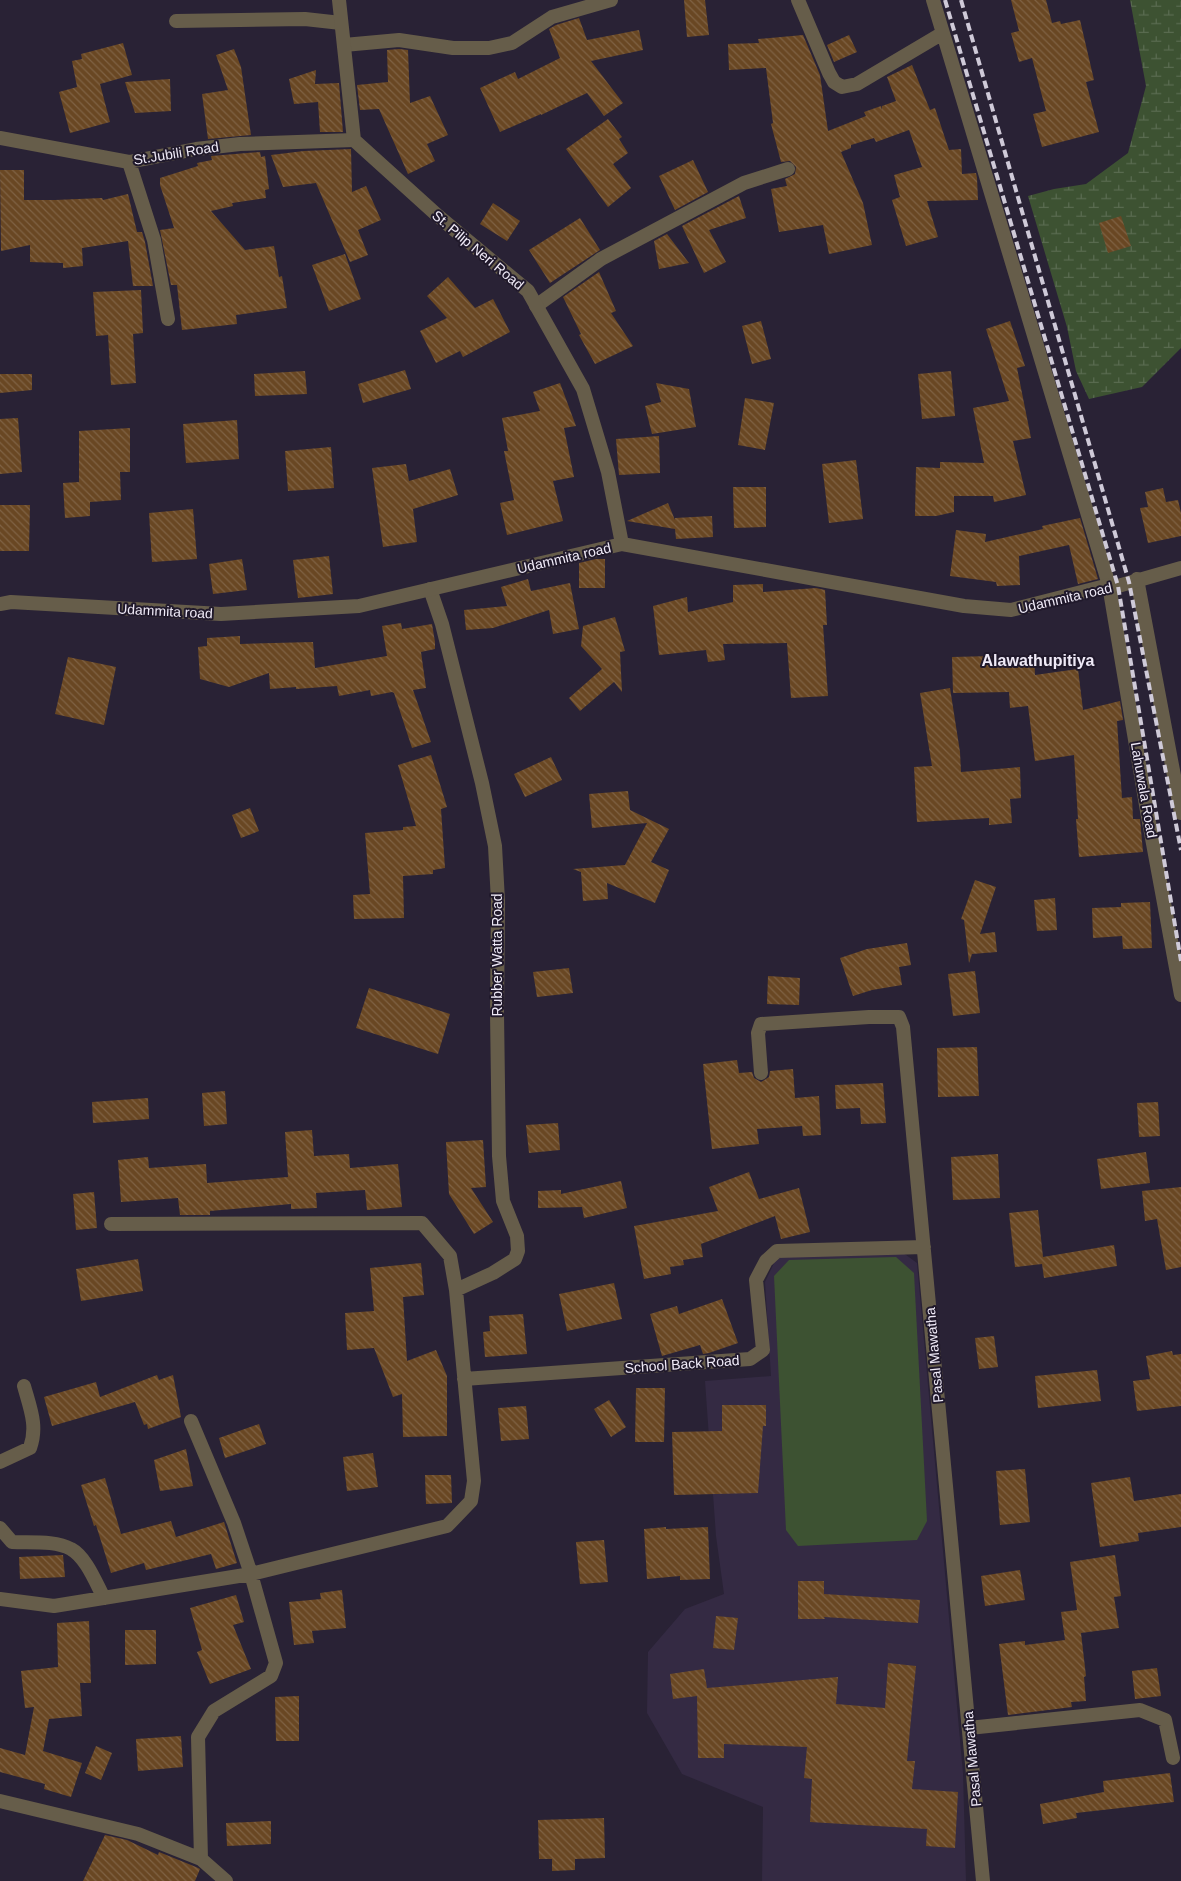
<svg xmlns="http://www.w3.org/2000/svg" width="1181" height="1881" viewBox="0 0 1181 1881" font-family="Helvetica,sans-serif">
  <style>
    .built { fill: #342a43 }
    .green { fill: #3d5232 }
    .wetland { fill: url(#wetland-marsh) }
    .building { fill: url(#building-back-hatch) }
    .lines { fill: none; stroke-linecap: round; stroke-linejoin: round }
    .minor { stroke: #665d4a; stroke-width: 14 }
    .tertiary { stroke: #665d4a; stroke-width: 14 }
    .rail { stroke: #cfcad8; stroke-width: 4; stroke-dasharray: 8 4; stroke-linecap: butt }
    .labels { text-anchor: middle; dominant-baseline: central; stroke-width: 4; stroke-linejoin: round; paint-order: stroke }
    .street-label { font-size: 14px; fill: #efeaf7; stroke: #20192b }
    .quarter-label { font-size: 16px; font-weight: bold; fill: #efeaf7; stroke: #20192b }
  </style>
  <defs>
    <pattern id="wetland-marsh" width="20" height="14" patternUnits="userSpaceOnUse" patternTransform="scale(1.25)"><rect width="20" height="14" fill="#3d5232"/><path d="M1 5h8M5 5V1M11 12h8M15 12V8" fill="none" stroke="#596b50"/></pattern>
    <pattern id="building-back-hatch" width="6" height="6" patternUnits="userSpaceOnUse" patternTransform="scale(1.25)"><rect width="6" height="6" fill="#694723"/><path d="M-1 5l2 2M0 0l6 6M5-1l2 2" fill="none" stroke="#7f6244"/></pattern>
  </defs>
  <rect width="100%" height="100%" fill="#292235"/>
  <path class="built" d="M902,1252L917,1263L963,1773L966,1881H762L763,1807L682,1774L647,1713L648,1652L685,1609L724,1594L716,1536L705,1381L771,1376L765,1282L774,1263L781,1257Z"/>
  <path class="green" d="M896,1257L914,1273L927,1521L917,1540L798,1546L786,1530L774,1276L789,1260Z"/>
  <path class="wetland" d="M1130,0H1181V348L1142,387L1089,399L1076,371L1067,327L1028,196L1054,189L1086,184L1128,153L1146,86Z"/>
  <path class="building" d="M684,0H705L709,35L687,37Z
    M1011,0H1046L1052,23L1060,21L1061,24L1080,20L1094,80L1086,82L1099,132L1042,147L1033,114L1046,111L1032,58L1019,62L1011,33L1019,31Z
    M579,18L587,40L639,30L643,50L591,61L623,103L604,116L587,93L541,115V114L500,132L480,88L515,72L518,79L560,58L549,29L556,25Z
    M803,35L820,75L828,131L866,116L864,112L881,106L882,110V106L896,101L887,77L912,65L930,110L935,108L949,150L961,149L962,174L976,173L977,178L978,200L927,201L938,237L906,246L892,200L900,197L894,175L922,167L909,130L876,142L874,138L851,145V148L841,152L863,203L872,245L829,254L823,225L779,232L771,189L787,186L785,179L795,174L796,167L790,161L781,162L771,124L773,123L766,68L729,70L728,44L759,43L758,39Z
    M849,35L857,52L834,62L827,45Z
    M123,43L132,75L100,84L110,122L70,133L59,92L77,87L72,61L82,59L81,54Z
    M234,49L241,67L251,135L208,139L202,94L228,90L216,55Z
    M399,49L408,50L410,103L430,96L448,135L427,144L435,161L408,174L379,109L360,110L357,85L388,82L387,50Z
    M316,70L315,84L339,83L343,132H320L318,102L294,104L289,79Z
    M170,79L171,111L135,113L125,82Z
    M608,119L622,137L619,139L628,153L613,164L631,188L608,207L566,149Z
    M351,149L352,192L366,186L381,220L358,230L368,255L350,262L316,183L283,187L271,155L304,151Z
    M260,152L261,157L265,156L269,189L265,190L266,198L232,203L233,206L211,211L245,250L274,246L279,277L282,276L287,308L236,315L237,324L182,330L177,285H171L160,230L174,228L160,185V178L198,166L197,163L212,160L211,156Z
    M693,160L708,192L675,210L659,176Z
    M0,170H24V200H55L102,198L103,200L128,194L137,232H142L145,242L153,286H133L128,241L82,248L83,266L63,268V263L30,262V245L1,251Z
    M739,196L746,218L709,230L726,262L704,273L682,226Z
    M493,203L520,221L507,241L480,224Z
    M1121,216L1131,246L1108,253L1099,223Z
    M580,218L600,250L550,283L529,250Z
    M667,234L689,263L659,269L654,241Z
    M345,254L361,299L329,311L312,265Z
    M599,272L616,311L611,313L633,346L595,364L579,335L581,334L563,297Z
    M448,277L475,308L493,299L510,332L463,357L460,351L436,363L420,331L447,318L427,296Z
    M141,290L143,333L133,334L136,383L111,385L108,335L96,336L93,292Z
    M761,321L771,359L752,364L742,326Z
    M1010,321L1025,366L1017,368L1031,438L1013,441L1026,495L994,502L993,496H954V512L936,516H915L916,467L940,468V462L984,463L973,408L1009,401L986,329Z
    M405,370L411,389L363,403L358,384Z
    M305,371L307,394L255,396L254,374Z
    M951,371L955,416L922,419L918,374Z
    M0,374H32V390L0,393Z
    M560,383L576,426L564,428L574,477L553,481L563,521L507,535L500,503L514,500L504,451H508L502,418L540,411L533,392Z
    M656,383L689,389L696,427L652,434L645,406L661,402Z
    M745,398L774,403L765,450L738,445Z
    M18,418L22,472L0,474V419Z
    M237,420L239,459L186,463L183,424Z
    M130,428V472H120L121,500L90,502V516L65,518L63,483L79,482V431Z
    M659,436L660,473L619,475L616,439Z
    M331,447L334,488L288,491L285,451Z
    M856,460L863,519L829,523L822,464Z
    M406,464L409,481L450,469L458,495L413,509L417,542L383,547L372,468Z
    M733,487H766V527L734,528Z
    M1163,488L1166,502L1178,500L1181,513V536L1148,543L1140,508L1148,507L1145,492Z
    M668,503L675,520V518L712,516L713,537L676,539L675,529L627,521Z
    M0,505H30L29,551H0Z
    M193,509L197,559L152,562L149,513Z
    M1080,518L1098,579L1078,584L1069,545L1019,556L1020,585L997,586L996,582L950,576L956,530L986,534L985,542L1043,529L1042,526Z
    M329,556L333,594L298,598L293,560Z
    M242,559L247,590L213,594L209,564Z
    M596,559H605V588H579V563Z
    M528,579L531,591L570,583L579,629L553,634L549,610L493,628L466,630L464,610L507,606L501,587Z
    M763,584V592L816,588L825,590L827,625H823L828,696L791,698L787,643L723,644L725,660L708,662L706,650L659,655L653,606L687,597L688,612L733,602V585Z
    M615,617L625,651L620,652L622,692L614,682L580,711L569,698L602,669L581,646L583,626Z
    M401,623L402,629L432,624L435,642V649L421,652L426,688L413,690L431,742L412,748L394,693L392,692L371,696L370,690L339,696L337,686L296,689V687L270,689L269,673L229,687L200,679L198,647L207,646V638L240,636V644L313,642L315,668L387,656L382,626Z
    M1034,655L1035,675L1078,669L1083,710L1120,701L1123,720L1117,721L1122,798L1132,797L1133,819H1140L1143,852L1079,857L1076,819H1078L1074,755L1035,761L1028,706L1010,708L1009,692L953,693L952,657L992,656V659Z
    M68,657L116,667L104,725L55,714Z
    M950,688L960,752L961,772L1020,767L1021,798L1010,799L1012,823L989,825V818L917,822L914,767L932,766L920,693Z
    M431,755L447,807L441,809L445,868L433,870V874L403,876L404,918L354,919L353,895L370,894L365,833L403,830V827L416,826L398,765Z
    M551,757L562,780L525,797L514,774Z
    M628,791L630,810L669,829L651,862L669,870L655,903L607,883L608,899L583,901L581,872L573,869L625,865L647,823L592,828L589,794Z
    M250,808L259,831L241,838L232,815Z
    M975,880L996,887L980,934L995,932L997,952L972,954L969,963L964,920L961,919Z
    M1055,898L1057,930L1037,931L1034,900Z
    M1150,902L1152,948L1123,949L1122,936L1093,938L1092,908L1121,907V903Z
    M907,943L911,965L899,967L902,985L872,990L853,996L840,958L867,949Z
    M569,968L573,993L537,997L533,972Z
    M975,971L980,1013L953,1016L948,974Z
    M768,976L800,978L799,1005L767,1004Z
    M369,988L450,1014L438,1054L356,1028Z
    M977,1047L979,1096L938,1097L937,1048Z
    M737,1060L739,1073L752,1072L754,1078L761,1082L769,1077L770,1071L793,1069L795,1098L819,1096L821,1135L803,1136L802,1126L757,1129L759,1144L712,1149L703,1064Z
    M883,1083L886,1123L861,1124L860,1108L836,1109L835,1085Z
    M225,1091L227,1124L204,1126L202,1093Z
    M148,1098L149,1119L93,1123L92,1102Z
    M1158,1102L1160,1136L1139,1137L1137,1103Z
    M558,1123L560,1150L529,1153L526,1125Z
    M312,1130L314,1156L349,1154L350,1168L398,1164L402,1207L367,1210L365,1190L316,1193L317,1208L291,1209V1204L210,1211V1215H180L178,1198L121,1202L118,1160L148,1157L149,1168L206,1164L207,1183L288,1177L285,1132Z
    M483,1140L486,1187L471,1188L493,1222L474,1234L449,1194L446,1142Z
    M1146,1152L1150,1183L1101,1189L1097,1159Z
    M998,1154L1000,1198L953,1200L951,1157Z
    M749,1172L759,1199L799,1188L810,1232L781,1239L775,1216L701,1244L703,1257L683,1260L684,1265L670,1267L671,1274L644,1279L634,1226L718,1211L709,1187Z
    M621,1181L627,1208L584,1218L582,1207L538,1208V1191L561,1190V1194Z
    M1181,1187V1267L1166,1270L1157,1219L1145,1221L1142,1191Z
    M94,1192L97,1228L76,1230L73,1194Z
    M1038,1210L1043,1257L1114,1245L1117,1266L1044,1278L1042,1264L1015,1267L1009,1213Z
    M138,1259L143,1291L81,1301L76,1269Z
    M421,1263L424,1295L403,1297L407,1361L436,1350L447,1376V1436L403,1437L402,1394L393,1397L374,1348L347,1350L345,1313L374,1311L370,1268Z
    M614,1283L622,1319L567,1331L559,1294Z
    M722,1299L738,1343L709,1353L703,1354L700,1345L662,1356L650,1314L677,1306L679,1314Z
    M523,1314L527,1354L485,1357L483,1332L490,1331L489,1316Z
    M994,1336L998,1367L979,1369L975,1338Z
    M1172,1351L1173,1355L1181,1354V1406L1137,1411L1133,1381L1150,1379L1146,1356Z
    M1097,1370L1101,1401L1038,1408L1035,1376Z
    M157,1375L159,1380L173,1375L181,1417L148,1429L147,1424L144,1425L135,1402L52,1426L44,1397L96,1382L100,1397Z
    M636,1388H665L664,1442H635Z
    M609,1400L626,1427L611,1437L594,1409Z
    M722,1405H766V1426H763L758,1493L674,1495L672,1432L722,1431Z
    M526,1406L529,1439L501,1441L498,1408Z
    M259,1424L266,1444L225,1458L219,1438Z
    M186,1449L193,1486L160,1491L154,1460Z
    M373,1453L378,1487L347,1491L343,1457Z
    M1025,1469L1030,1522L1000,1525L996,1471Z
    M425,1475H451L452,1503L426,1504Z
    M1130,1477L1134,1501L1181,1494V1527L1138,1533L1139,1541L1100,1547L1091,1483Z
    M105,1478L121,1534L171,1521L176,1537L224,1522L237,1563L216,1569L211,1554L146,1570L144,1563L111,1573L96,1525L94,1526L81,1485Z
    M666,1527V1529L708,1527L710,1579L680,1580V1576L647,1579L644,1529Z
    M604,1540L608,1582L580,1584L576,1542Z
    M63,1555L65,1577L20,1579L19,1557Z
    M1115,1555L1121,1596L1114,1597L1119,1628L1081,1633L1086,1676L1084,1677L1086,1701L1071,1702L1072,1707L1008,1715L999,1644L1025,1641V1645L1065,1640L1061,1612L1077,1610L1070,1562Z
    M1020,1570L1025,1600L985,1606L981,1576Z
    M798,1581H824V1594L920,1600L918,1623L824,1617L825,1619H798Z
    M342,1590L346,1628L312,1631L314,1643L294,1645L289,1602L321,1599L320,1593Z
    M236,1595L244,1622L233,1625L251,1669L210,1684L197,1652L202,1650L190,1608Z
    M716,1616L738,1618L734,1650L713,1648Z
    M89,1621L91,1683H80L82,1716L49,1719L43,1751L82,1763L71,1797L44,1789L45,1784L0,1772V1748L25,1755L34,1707L25,1708L21,1671L58,1667L57,1623Z
    M125,1630H156V1664L125,1665Z
    M888,1663L916,1666L907,1761H915L912,1789L958,1792L955,1848L926,1846L927,1829L810,1822L812,1779L804,1778L807,1747L724,1744V1758H698L697,1696L673,1699L670,1674L704,1669L707,1688L838,1677L836,1704L885,1708Z
    M1157,1668L1161,1696L1135,1699L1132,1671Z
    M299,1696V1741H276L275,1697Z
    M181,1736L183,1767L138,1771L136,1739Z
    M96,1746L112,1753L101,1780L85,1773Z
    M1170,1773L1174,1802L1076,1813L1077,1818L1043,1824L1040,1804L1104,1792L1103,1781Z
    M604,1818L605,1858L575,1859V1870L552,1871V1859H539L538,1820Z
    M271,1821V1844L227,1846L226,1823Z
    M105,1835L127,1840L158,1855L159,1852L196,1867L200,1869L195,1881H83Z"/>
  <g class="lines">
    <path class="minor" d="M798,0L829,73L834,82L842,87L857,84L943,33
      M933,0L1109,585L1147,811L1181,995
      M176,21L305,19L341,23
      M344,45L399,40L453,48H489L512,43L552,17L611,0
      M0,138L129,162L196,149L240,144L354,140
      M129,162L154,240L168,319
      M536,306L601,259L744,183L788,169
      M1137,579L1181,813
      M430,589L442,624L482,783L495,846L498,901L497,1013L499,1156L503,1201L517,1236L518,1251L515,1259L493,1273L456,1290
      M761,1073L758,1033L761,1024L869,1017H899L903,1027L983,1881
      M111,1224L422,1223L450,1256L456,1290L474,1481L471,1501L447,1526L251,1574L234,1523L191,1421
      M464,1379L750,1359L763,1350L756,1280L766,1261L777,1251L924,1247
      M0,1462L30,1448C38,1426 30,1408 24,1386
      M0,1528L12,1542C30,1543 55,1540 71,1549C86,1557 96,1583 104,1598
      M0,1599L54,1606L251,1574L276,1663L271,1676L214,1711L198,1737L201,1859
      M969,1728L1140,1710L1165,1720L1173,1758
      M0,1801L138,1834L201,1859L226,1881"/>
    <path class="tertiary" d="M339,0L354,140L438,216L528,291L583,389L608,472L622,544
      M0,604L11,602L221,614L359,606L622,544L964,606L1011,610L1109,585L1118,586L1181,568"/>
    <path class="rail" d="M945,0L1118,586L1181,961
      M961,0L1129,582L1181,850"/>
  </g>
  <g class="labels">
    <g class="street-label">
      <text transform="translate(176 153) rotate(-9)">St.Jubili Road</text>
      <text transform="translate(478 250) rotate(40)">St. Pilip Neri Road</text>
      <text transform="translate(564 558) rotate(-13)">Udammita road</text>
      <text transform="translate(1065 598) rotate(-13)">Udammita road</text>
      <text transform="translate(165 611) rotate(3)">Udammita road</text>
      <text transform="translate(1144 790) rotate(80)">Lahuwala Road</text>
      <text transform="translate(497 955) rotate(-90)">Rubber Watta Road</text>
      <text transform="translate(934 1355) rotate(-95)">Pasal Mawatha</text>
      <text transform="translate(682 1364) rotate(-4)">School Back Road</text>
      <text transform="translate(972 1759) rotate(-95)">Pasal Mawatha</text>
    </g>
    <g class="quarter-label">
      <text x="1038" y="660">Alawathupitiya</text>
    </g>
  </g>
</svg>
